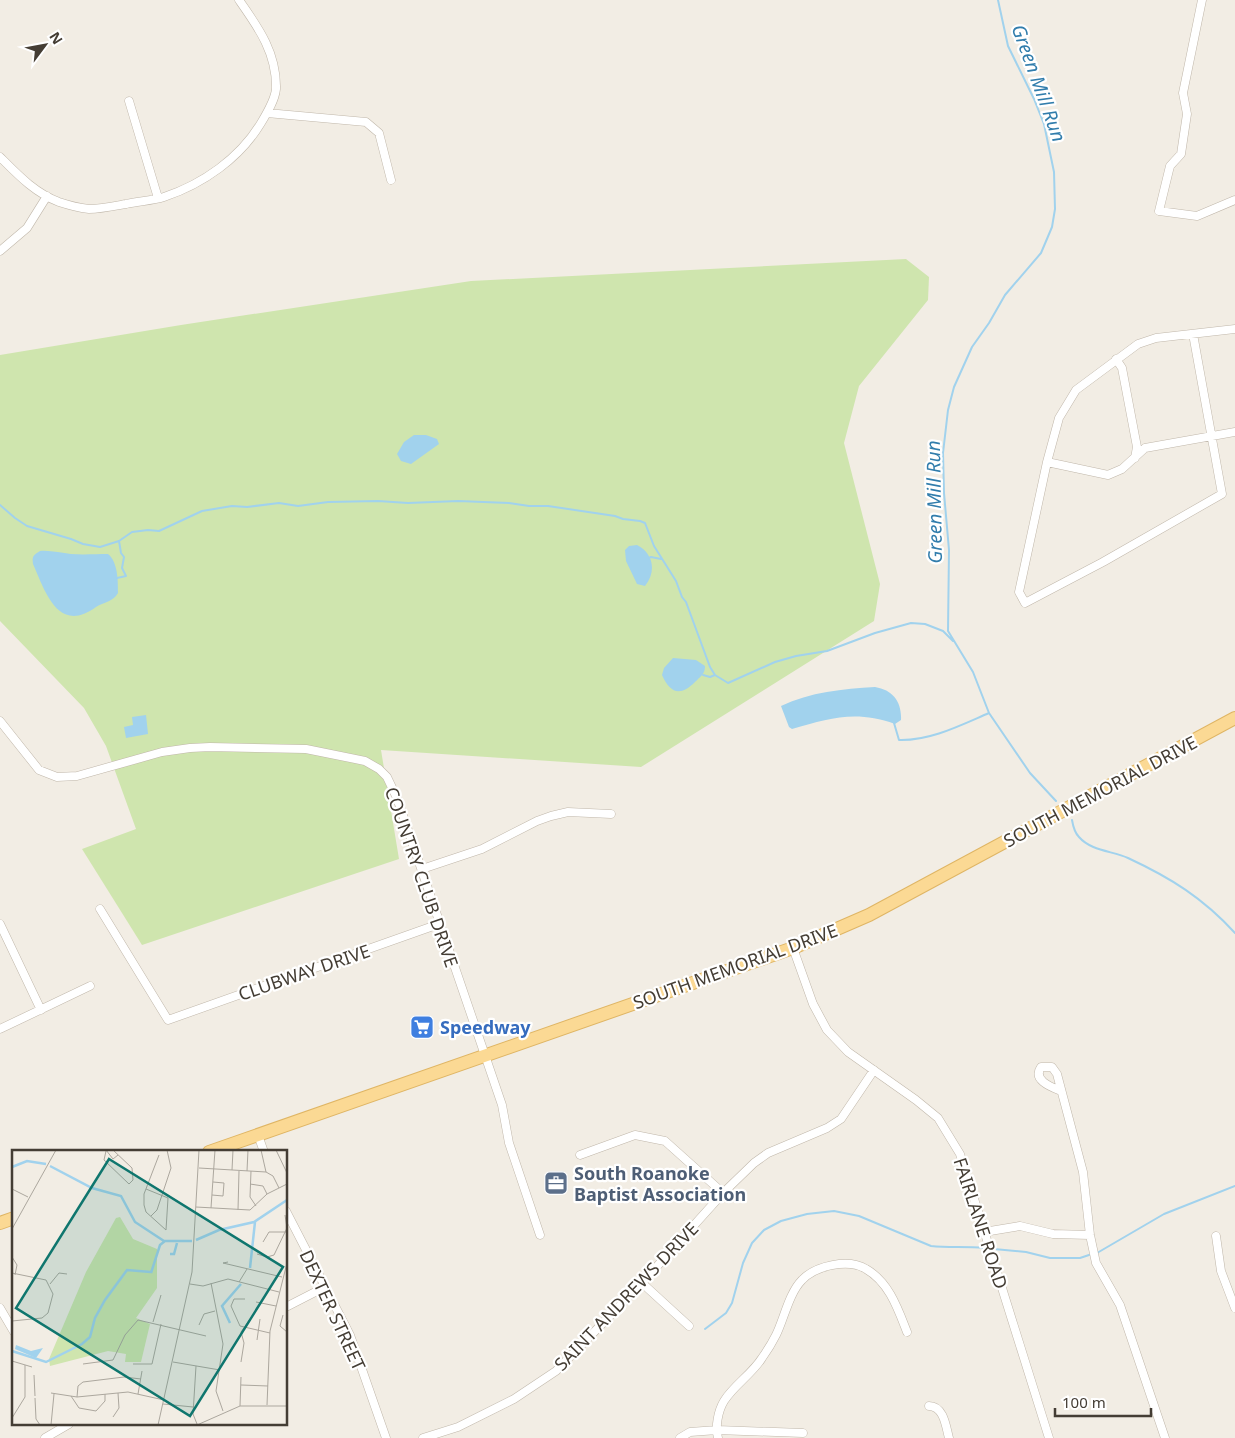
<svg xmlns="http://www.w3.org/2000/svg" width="1235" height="1438" viewBox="0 0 1235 1438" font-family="'Noto Sans',sans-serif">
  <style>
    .green { fill: #cfe5ae }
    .water { fill: #a1d2ed }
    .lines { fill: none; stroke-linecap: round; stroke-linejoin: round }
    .stream { stroke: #a1d2ed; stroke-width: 2 }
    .street-casing { stroke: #c0b7aa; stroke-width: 9 }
    .primary-casing { stroke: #dfb564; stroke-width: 14 }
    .street { stroke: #fff; stroke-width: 8 }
    .primary { stroke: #fbd994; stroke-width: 12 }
    .labels { text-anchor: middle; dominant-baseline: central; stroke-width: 4.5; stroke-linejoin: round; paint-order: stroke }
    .street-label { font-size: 18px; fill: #443d34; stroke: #fff }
    .shop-label { font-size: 18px; font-weight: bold; fill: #366cbe; stroke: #fff; text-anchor: start }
    .service-label { font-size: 18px; font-weight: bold; fill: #4e5e75; stroke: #fff; text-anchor: start }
    .water-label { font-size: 19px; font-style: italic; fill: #317dac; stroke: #fff }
    .inset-river { fill: none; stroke: #a1d2ed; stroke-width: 2.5 }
    .inset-road { fill: none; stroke: #aca79e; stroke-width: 1 }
    .view { fill: #0f766e; fill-opacity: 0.15; stroke: #0f766e; stroke-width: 2.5 }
    .inset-edge { fill: none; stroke: #443d34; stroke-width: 2.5 }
  </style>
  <rect width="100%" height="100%" fill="#f2ede4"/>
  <path class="green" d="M906,259L929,277L928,300L859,386L844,443L880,584L874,621L641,767L381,750L399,859L142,945L82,849L136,829L106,746L84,708L0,621V355L181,325L471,281Z"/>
  <path class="water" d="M414,435H426L437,439L439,444L411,464L401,461L397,454L404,442Z
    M637,545C653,553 657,571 645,586L637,584L626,561L625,550L629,546Z
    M40,551C50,550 61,553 71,554C83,555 96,554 108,554C118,562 118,581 118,593C113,602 104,602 96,607C58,635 45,591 33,564C32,557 33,555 40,551Z
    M673,658L696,660L705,666C705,674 701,676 695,682C680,697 670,693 662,675L664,668Z
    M875,687C893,690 902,702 901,720L895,724C856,710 830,718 792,729L789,727L781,706C810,692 843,689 875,687Z
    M146,715L148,734L126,738L124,727L133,725L132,717Z"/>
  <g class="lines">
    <path class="stream" d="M998,0L1008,46L1034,99L1044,124L1054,172L1055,209L1052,227L1041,253L1005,295L989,323L972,347L954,387L948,410L943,453L944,493L949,550L948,631L973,672L989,713L1030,773L1056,801
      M0,505L15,518L27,526L71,539L83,544L100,547L119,541L132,532L148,530L159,531L202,511L232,506L247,507L279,503L298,506L328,502L378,501L408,503L458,501L509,503L529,506H548L615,516L623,519L640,521L645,523L654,546L676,581L682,597L686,602L710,667L715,675L728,683L775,662L796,656L827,651L875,633L911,623L925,624L943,631L953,641
      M649,558L651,557L661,559
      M117,578L126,576L122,568L124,557L121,553L119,541
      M703,675L710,677L715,675
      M894,723L899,740C930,741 961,725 989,713
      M1072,820C1073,826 1075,833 1079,837C1091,851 1113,851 1128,858C1171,878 1203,898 1235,933
      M994,1249L1026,1252L1050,1258H1080L1089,1255
      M1097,1253L1164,1214L1235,1186
      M705,1329L726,1313L732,1303L743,1263L752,1243L764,1230L781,1221L807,1214L834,1211L859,1216L931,1246C949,1248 966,1246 984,1248"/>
    <g class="street-casing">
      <path id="street" d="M1202,0L1183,93L1187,114L1181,154L1170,166L1159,211L1197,216L1235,200
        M129,101L158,198
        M267,113L366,122L379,133L391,180
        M0,157C18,175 35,193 59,202C68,205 80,208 89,209C101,209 115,206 126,204C138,201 152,201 164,197C203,184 240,158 261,123C267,113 275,100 276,89C277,53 258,27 239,0
        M0,251L27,228L47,196
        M1193,334L1222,494L1103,562L1025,603L1019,592L1047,462L1059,418L1076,390L1138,344L1156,338L1235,329
        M1116,359L1122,368L1137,447L1135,458
        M1047,462L1108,475L1122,469L1145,448L1235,432
        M0,721L39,770L57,777L77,776L162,752L190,748L210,747L306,749L365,761L379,769L387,777L397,798L502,1105L509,1143L540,1235
        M422,869L482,849L537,821L551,816L568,812L611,814
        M100,909L168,1020L439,924
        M0,924L41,1010
        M793,948L813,1004L827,1030L848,1052L916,1100L938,1118L960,1154L1049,1438
        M0,1029L90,986
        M1061,1091C1051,1087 1032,1080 1041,1067H1052L1057,1074L1083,1172L1090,1235L1096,1263L1120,1305L1165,1438
        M258,1135L264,1152
        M580,1155L635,1135L665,1141L723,1193
        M286,1211L350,1335L386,1438
        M984,1232L1020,1226L1053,1234L1090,1235
        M1216,1236L1221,1271L1235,1308
        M642,1283L689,1326
        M286,1307L325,1287
        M0,1308L14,1332
        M929,1406C944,1406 946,1427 949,1438
        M45,1438L69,1424
        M423,1438L458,1427L514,1399L556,1371L642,1283L723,1193L754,1163L768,1153L827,1128L841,1119L874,1070
        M680,1438L690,1432L717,1430L803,1433
        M718,1438C715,1427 718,1411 724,1401C734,1385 752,1374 762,1358C767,1351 772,1343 776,1335C784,1319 789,1293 802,1280C815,1266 848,1258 866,1269C889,1282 898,1309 907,1332"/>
    </g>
    <g class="primary-casing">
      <path id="primary" d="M209,1152L793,948L869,915L1235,718
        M0,1223L14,1218"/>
    </g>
    <use href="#street" class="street"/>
    <use href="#primary" class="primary"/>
  </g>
  <defs>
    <g id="supermarket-square" transform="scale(1.25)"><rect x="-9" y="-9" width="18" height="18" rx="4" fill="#3f7fe0" stroke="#fff"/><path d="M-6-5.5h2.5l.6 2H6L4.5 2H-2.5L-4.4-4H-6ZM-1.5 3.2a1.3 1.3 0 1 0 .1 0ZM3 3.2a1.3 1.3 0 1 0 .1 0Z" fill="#fff"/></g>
    <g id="office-square" transform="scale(1.25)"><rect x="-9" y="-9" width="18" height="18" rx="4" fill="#5c6f8a" stroke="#fff"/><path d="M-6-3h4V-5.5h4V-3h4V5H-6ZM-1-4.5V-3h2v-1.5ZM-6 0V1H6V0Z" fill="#fff"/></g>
  </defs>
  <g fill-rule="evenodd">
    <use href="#supermarket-square" x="422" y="1027"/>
    <use href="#office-square" x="556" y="1183"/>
  </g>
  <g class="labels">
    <g class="street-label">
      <text transform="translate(1100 791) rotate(-28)">SOUTH MEMORIAL DRIVE</text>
      <text transform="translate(422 877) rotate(71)">COUNTRY CLUB DRIVE</text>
      <text transform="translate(735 966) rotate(-20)">SOUTH MEMORIAL DRIVE</text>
      <text transform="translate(304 972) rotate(-19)">CLUBWAY DRIVE</text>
      <text transform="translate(981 1223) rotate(72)">FAIRLANE ROAD</text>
      <text transform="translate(626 1296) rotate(-46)">SAINT ANDREWS DRIVE</text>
      <text transform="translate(333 1310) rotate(65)">DEXTER STREET</text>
    </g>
    <g class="shop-label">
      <text x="440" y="1027">Speedway</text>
    </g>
    <g class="service-label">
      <text x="574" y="1173">South Roanoke<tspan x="574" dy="21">Baptist Association</tspan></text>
    </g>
    <g class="water-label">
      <text transform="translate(1039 83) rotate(70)">Green Mill Run</text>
      <text transform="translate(934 502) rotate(-91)">Green Mill Run</text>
    </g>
  </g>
  <g transform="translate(12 1150)">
    <rect width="275" height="275" fill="#f2ede4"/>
    <path d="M108,67L121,89L145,99V138L124,168L138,174L129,212H113L114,204L96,201L38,216L37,209L74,122L104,68Z" fill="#cfe5ae"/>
    <path d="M4,195L19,201L31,198L24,208L3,199Z" fill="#a1d2ed"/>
    <path class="inset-river" d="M38,16L80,38L109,46L123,72L152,91H180M0,17L15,11L34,14M184,90L207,80L242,72L275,50M158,104H162L165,93M238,118L243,72M139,123L148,95L153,91M218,173L210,156L229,134M0,201L34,212L70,194L78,187L83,168L93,150L115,120L139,122"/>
    <path class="inset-road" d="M94,0L101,9L106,5M249,0L254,22M264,0L275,23M94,1L92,10L117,34L121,30L120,18L101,0M187,18L254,22L261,26L267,38M220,20L221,0M235,21L236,0M239,21L238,47L244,56M238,34L251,36L255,44M0,39L16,47M134,39L156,48L154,80L134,62L132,55V44L147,5M200,45L211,46L212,33L201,32M184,57L238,60L255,44L275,34M199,58L203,0M226,60L227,21M139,66L145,60L159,18L155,0M0,79L44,0M251,92L257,82H275M245,104L255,107L262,105L275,78L273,65M0,107L5,115L3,125M216,112L211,113L270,127M0,123L34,130L41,144L36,163L30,168L0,171M227,132L235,119M199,133L211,194L204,241L211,261M38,134L47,123L55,124M178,134L191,136L216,129L267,142M233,149H222L219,156L228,176L258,183M244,152L264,156M271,165L268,176L275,182M141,172L149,145M187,175L192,164L203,161M245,190L248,169M0,211L20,217M161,212L208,220M229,212L232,193L229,182L238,169M71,214L101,210L113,185L126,170L194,186M121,214H140L149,174M184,216L181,264L185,274M22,225L23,246M229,235L256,236M39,243L65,247L116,242L152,250M126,244L130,221M59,246L67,258L84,261L93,251V244M65,247L66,236L71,232L112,227L129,229M23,248L24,269L28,275M151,254L181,257M255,255L258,181L275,113M228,256L229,227M101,267L107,258L106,243M0,268L13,247V215M39,275L42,244M146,275L180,122L187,0M185,275L228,256H275"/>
    <path class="view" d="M97,9L271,117L178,266L4,158Z"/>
    <rect width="275" height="275" class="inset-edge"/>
  </g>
  <g transform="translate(45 45) rotate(58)" stroke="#ffffff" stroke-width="4" paint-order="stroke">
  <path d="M0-4L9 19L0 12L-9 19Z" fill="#443d34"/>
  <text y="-8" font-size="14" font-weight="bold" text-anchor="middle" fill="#443d34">N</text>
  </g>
  <path d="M1055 1408v8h96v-8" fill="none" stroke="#443d34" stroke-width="2.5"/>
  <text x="1062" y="1408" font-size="15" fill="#443d34" stroke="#ffffff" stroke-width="4" paint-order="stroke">100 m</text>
</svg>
